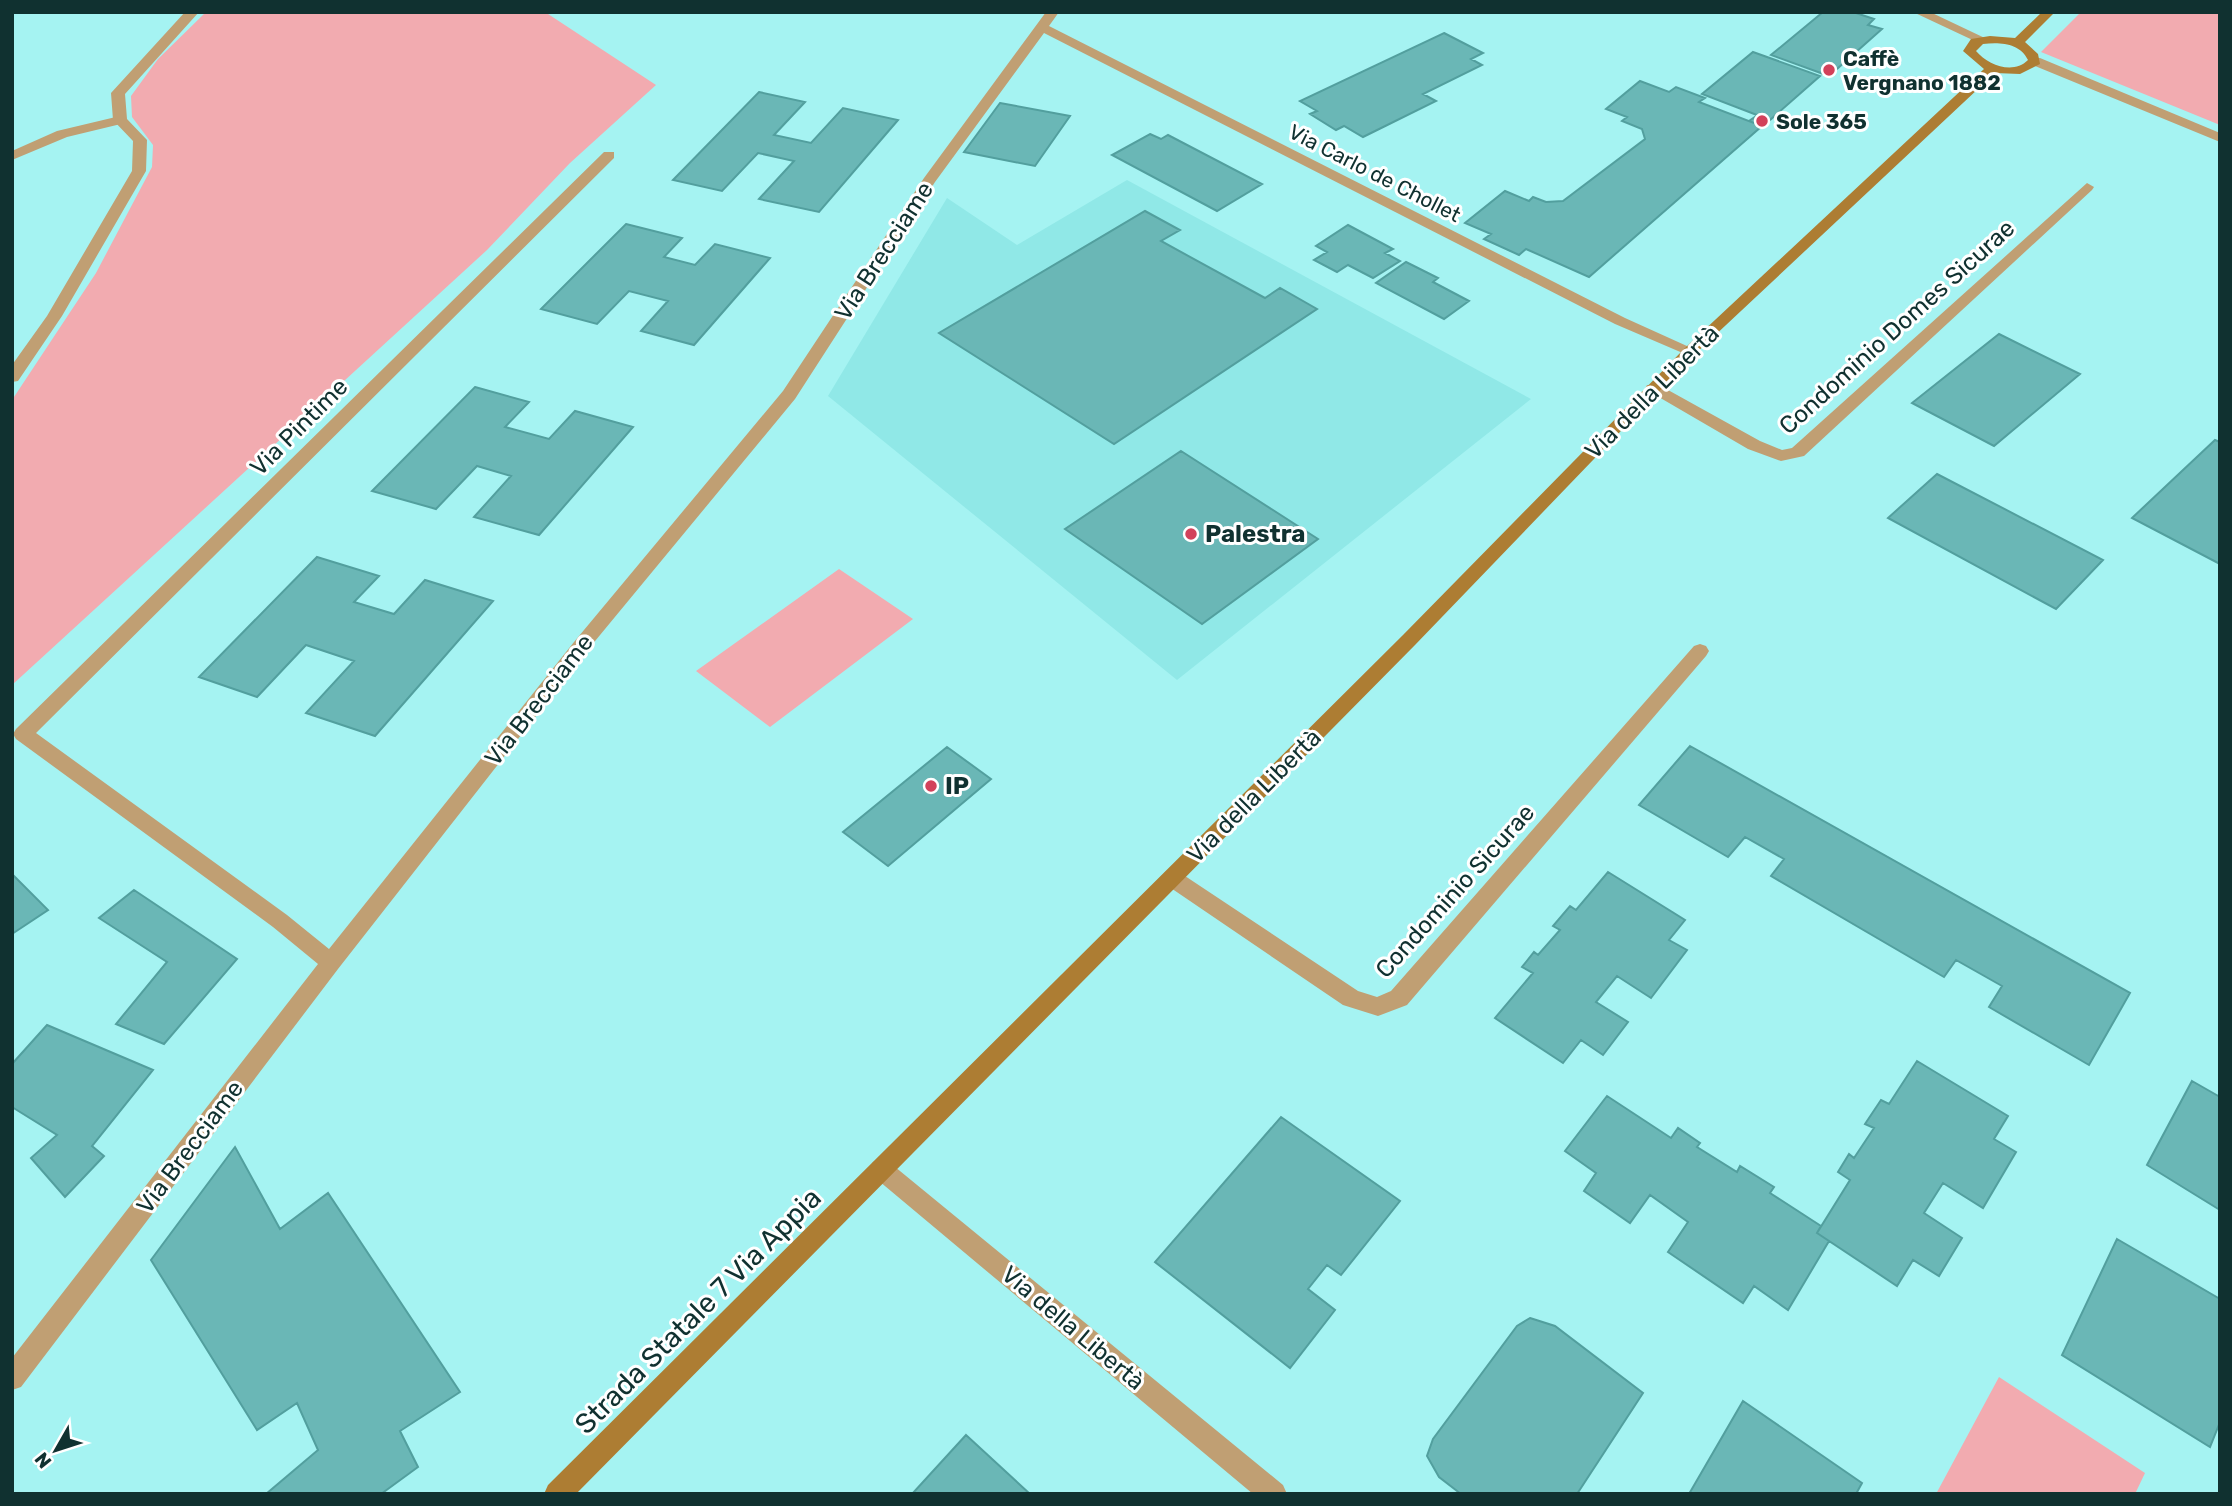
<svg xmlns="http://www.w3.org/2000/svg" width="2232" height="1506" viewBox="0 0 2232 1506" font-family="Rubik,sans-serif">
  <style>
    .built { fill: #90e8e7 }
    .green { fill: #f2abb0 }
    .building { fill: #6ab7b6; stroke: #529f9e; stroke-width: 2 }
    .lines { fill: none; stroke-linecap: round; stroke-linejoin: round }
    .service { fill: #c09f73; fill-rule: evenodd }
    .minor { fill: #c09f73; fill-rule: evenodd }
    .secondary { fill: #ad7d33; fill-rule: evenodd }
    .poi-dot { fill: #d2415a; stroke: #fff; stroke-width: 2.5 }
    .labels { text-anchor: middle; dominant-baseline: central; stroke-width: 6; stroke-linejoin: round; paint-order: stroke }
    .far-poi-label { font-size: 21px; font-weight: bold; fill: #103130; stroke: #fff; text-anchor: start }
    .far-street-label { font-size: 21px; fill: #103130; stroke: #fff }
    .street-label { font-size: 24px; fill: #103130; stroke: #fff }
    .poi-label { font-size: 24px; font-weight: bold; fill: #103130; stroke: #fff; text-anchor: start }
    .near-street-label { font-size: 28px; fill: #103130; stroke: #fff }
  </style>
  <rect width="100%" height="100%" fill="#a5f3f2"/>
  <path class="built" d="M1127,180L1531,399L1177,680L828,396L947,198L1017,245Z"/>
  <path class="green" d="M206,12H545L656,85L570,163L487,250L12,685V400L96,273L152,167L153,145L132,117L131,96L158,59Z
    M2081,12H2220V125L2041,52Z
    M839,569L913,619L770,727L696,671Z
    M1999,1377L2145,1473L2135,1494H1936Z"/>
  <path class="building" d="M1823,12H1853L1874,19L1868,25L1882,29L1829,76L1771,55Z
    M1444,33L1483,53L1471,59L1482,65L1423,94L1436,101L1363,137L1344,126L1336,130L1310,114L1317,111L1300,101Z
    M1753,52L1820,76L1770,120L1702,94Z
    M1640,81L1669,92L1676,87L1705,98L1699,102L1762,126L1589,277L1526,249L1519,255L1484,239L1491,234L1465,223L1505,191L1529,201L1533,197L1546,202L1563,201L1645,139L1642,129L1622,121L1627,117L1606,109Z
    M759,92L805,102L774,135L811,143L843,108L898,120L819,212L759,199L794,161L758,153L722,191L673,180Z
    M1000,103L1070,116L1035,166L964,152Z
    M1758,115L1770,120L1762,126L1749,121Z
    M1150,134L1161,139L1168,135L1262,184L1217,211L1112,155Z
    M1145,211L1180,230L1161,241L1265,298L1280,288L1317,309L1114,444L939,333Z
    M626,224L682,238L664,257L695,265L715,244L770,258L694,345L641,331L668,301L629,291L597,324L541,309Z
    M1348,225L1393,249L1385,253L1400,261L1373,278L1348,265L1337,272L1314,260L1327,252L1316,246Z
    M1406,262L1438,278L1433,282L1469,301L1444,319L1376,283Z
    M1999,334L2080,374L1994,446L1912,403Z
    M475,387L529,402L505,427L549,439L575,411L633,427L539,535L474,517L511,476L477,466L436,509L372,491Z
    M2215,440L2220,442V564L2132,518Z
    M1181,451L1318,539L1202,624L1065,529Z
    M1937,474L2103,560L2056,609L1888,518Z
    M317,557L379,576L354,602L394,614L425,580L493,601L375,736L306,713L354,661L306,645L257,697L199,677Z
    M1690,746L2130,993L2089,1065L1989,1007L2002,986L1956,960L1944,977L1771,876L1784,859L1745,837L1728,857L1639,805Z
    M947,747L991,779L888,866L843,832Z
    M1608,872L1685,920L1669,940L1687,950L1651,998L1617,976L1596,1002L1628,1022L1603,1055L1581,1040L1563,1063L1495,1018L1533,973L1522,967L1534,952L1538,955L1560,930L1553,926L1570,906L1576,910Z
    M12,874L48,910L12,934Z
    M134,890L237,959L164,1044L116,1024L167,962L99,918Z
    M47,1025L153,1070L92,1146L104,1156L65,1197L31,1158L57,1135L12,1107V1064Z
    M1917,1061L2008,1116L1994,1139L2016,1152L1983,1208L1943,1183L1924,1213L1962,1238L1939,1276L1913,1260L1897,1286L1817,1233L1850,1180L1838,1172L1849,1154L1854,1158L1874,1128L1865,1124L1881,1100L1889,1104Z
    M2192,1081L2220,1097V1210L2147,1165Z
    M1607,1096L1671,1138L1678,1128L1700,1143L1697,1147L1737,1172L1740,1166L1774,1187L1770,1193L1821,1226L1817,1233L1829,1241L1788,1310L1754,1286L1743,1303L1668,1252L1688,1222L1650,1195L1630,1223L1584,1191L1596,1173L1565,1151Z
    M1281,1117L1400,1201L1341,1275L1327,1265L1308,1289L1335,1310L1290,1368L1155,1262Z
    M235,1147L280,1229L328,1193L460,1392L400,1431L418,1467L381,1494H266L318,1450L297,1403L257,1430L151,1260Z
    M2117,1239L2220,1299V1422L2210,1447L2062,1355Z
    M1530,1318L1555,1326L1643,1393L1577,1494H1461L1439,1477L1427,1456L1433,1439L1517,1326Z
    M1743,1401L1862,1483L1856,1494H1689Z
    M966,1435L1030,1494H912Z"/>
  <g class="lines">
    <path class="service" d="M120,116L127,120L125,123L67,137L12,160V151L57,131Z"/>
    <path class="minor" d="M185,12H199L125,94L127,119L147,140L146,171L62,316L18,381L12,382V365L47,316L132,171L133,141L113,120L111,93Z
      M1046,12H1059L1049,26L1625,318L1698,351L1690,356L1685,354L1615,324L1044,33L935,182L795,399L586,652L338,969L21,1387L12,1390V1358L318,964L273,927L16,739L13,734L16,729L604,152H614V158L36,733L287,915L329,949L574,642L783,391L924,178Z
      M1913,12H1930L1989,40L1979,43Z
      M2030,58H2040L2220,133V142L2030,64Z
      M2087,183L2094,187L2092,190L1804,456L1781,461L1748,449L1645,389L1647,385H1659L1760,441L1782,450L1792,448Z
      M1700,644L1706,646L1709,651L1706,656L1407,1005L1378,1016L1343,1005L1165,884L1162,878L1165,872L1172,870L1179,872L1358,991L1377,997L1391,991L1694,646Z
      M881,1158L889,1162L1283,1485L1287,1494H1253L873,1176L869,1169L873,1162Z"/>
    <path class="secondary" d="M2042,12H2055L2025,42L2038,54L2040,64L2020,74L1995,73L1695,354L1415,645L576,1494H544L548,1485L1403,635L1685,348L1984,69L1963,51L1971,39L1990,36L2015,38ZM1983,44C2000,42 2020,43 2028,60C2013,75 1988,65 1976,51Z"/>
  </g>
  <g class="poi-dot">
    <circle cx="1829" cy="70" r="7"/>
    <circle cx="1762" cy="121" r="7"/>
    <circle cx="1191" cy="534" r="7"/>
    <circle cx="931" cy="786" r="7"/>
  </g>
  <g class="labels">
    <g class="far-poi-label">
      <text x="1843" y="58">Caffè<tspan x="1843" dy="24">Vergnano 1882</tspan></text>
      <text x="1776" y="121">Sole 365</text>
    </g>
    <g class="far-street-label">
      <text transform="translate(1375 173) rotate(27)">Via Carlo de Chollet</text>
    </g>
    <g class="street-label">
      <text transform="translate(884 251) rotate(-57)">Via Brecciame</text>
      <text transform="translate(1897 327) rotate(-42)">Condominio Domes Sicurae</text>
      <text transform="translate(1652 392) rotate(-45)">Via della Libertà</text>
      <text transform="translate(299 427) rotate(-45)">Via Pintime</text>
      <text transform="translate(539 700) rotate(-52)">Via Brecciame</text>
      <text transform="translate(1254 796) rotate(-45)">Via della Libertà</text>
      <text transform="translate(1455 891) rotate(-48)">Condominio Sicurae</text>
      <text transform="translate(190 1147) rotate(-53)">Via Brecciame</text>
      <text transform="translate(1073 1328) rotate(40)">Via della Libertà</text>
    </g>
    <g class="poi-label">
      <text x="1205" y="534">Palestra</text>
      <text x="945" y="786">IP</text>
    </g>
    <g class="near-street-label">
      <text transform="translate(698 1311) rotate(-45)">Strada Statale 7 Via Appia</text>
    </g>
  </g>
  <rect width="2232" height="1506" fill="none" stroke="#103130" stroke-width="28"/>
  <g transform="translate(56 1450) rotate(231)" stroke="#ffffff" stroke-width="5" paint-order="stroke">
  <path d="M0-5L12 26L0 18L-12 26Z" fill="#103130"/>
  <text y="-10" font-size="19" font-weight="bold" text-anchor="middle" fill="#103130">N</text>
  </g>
</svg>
